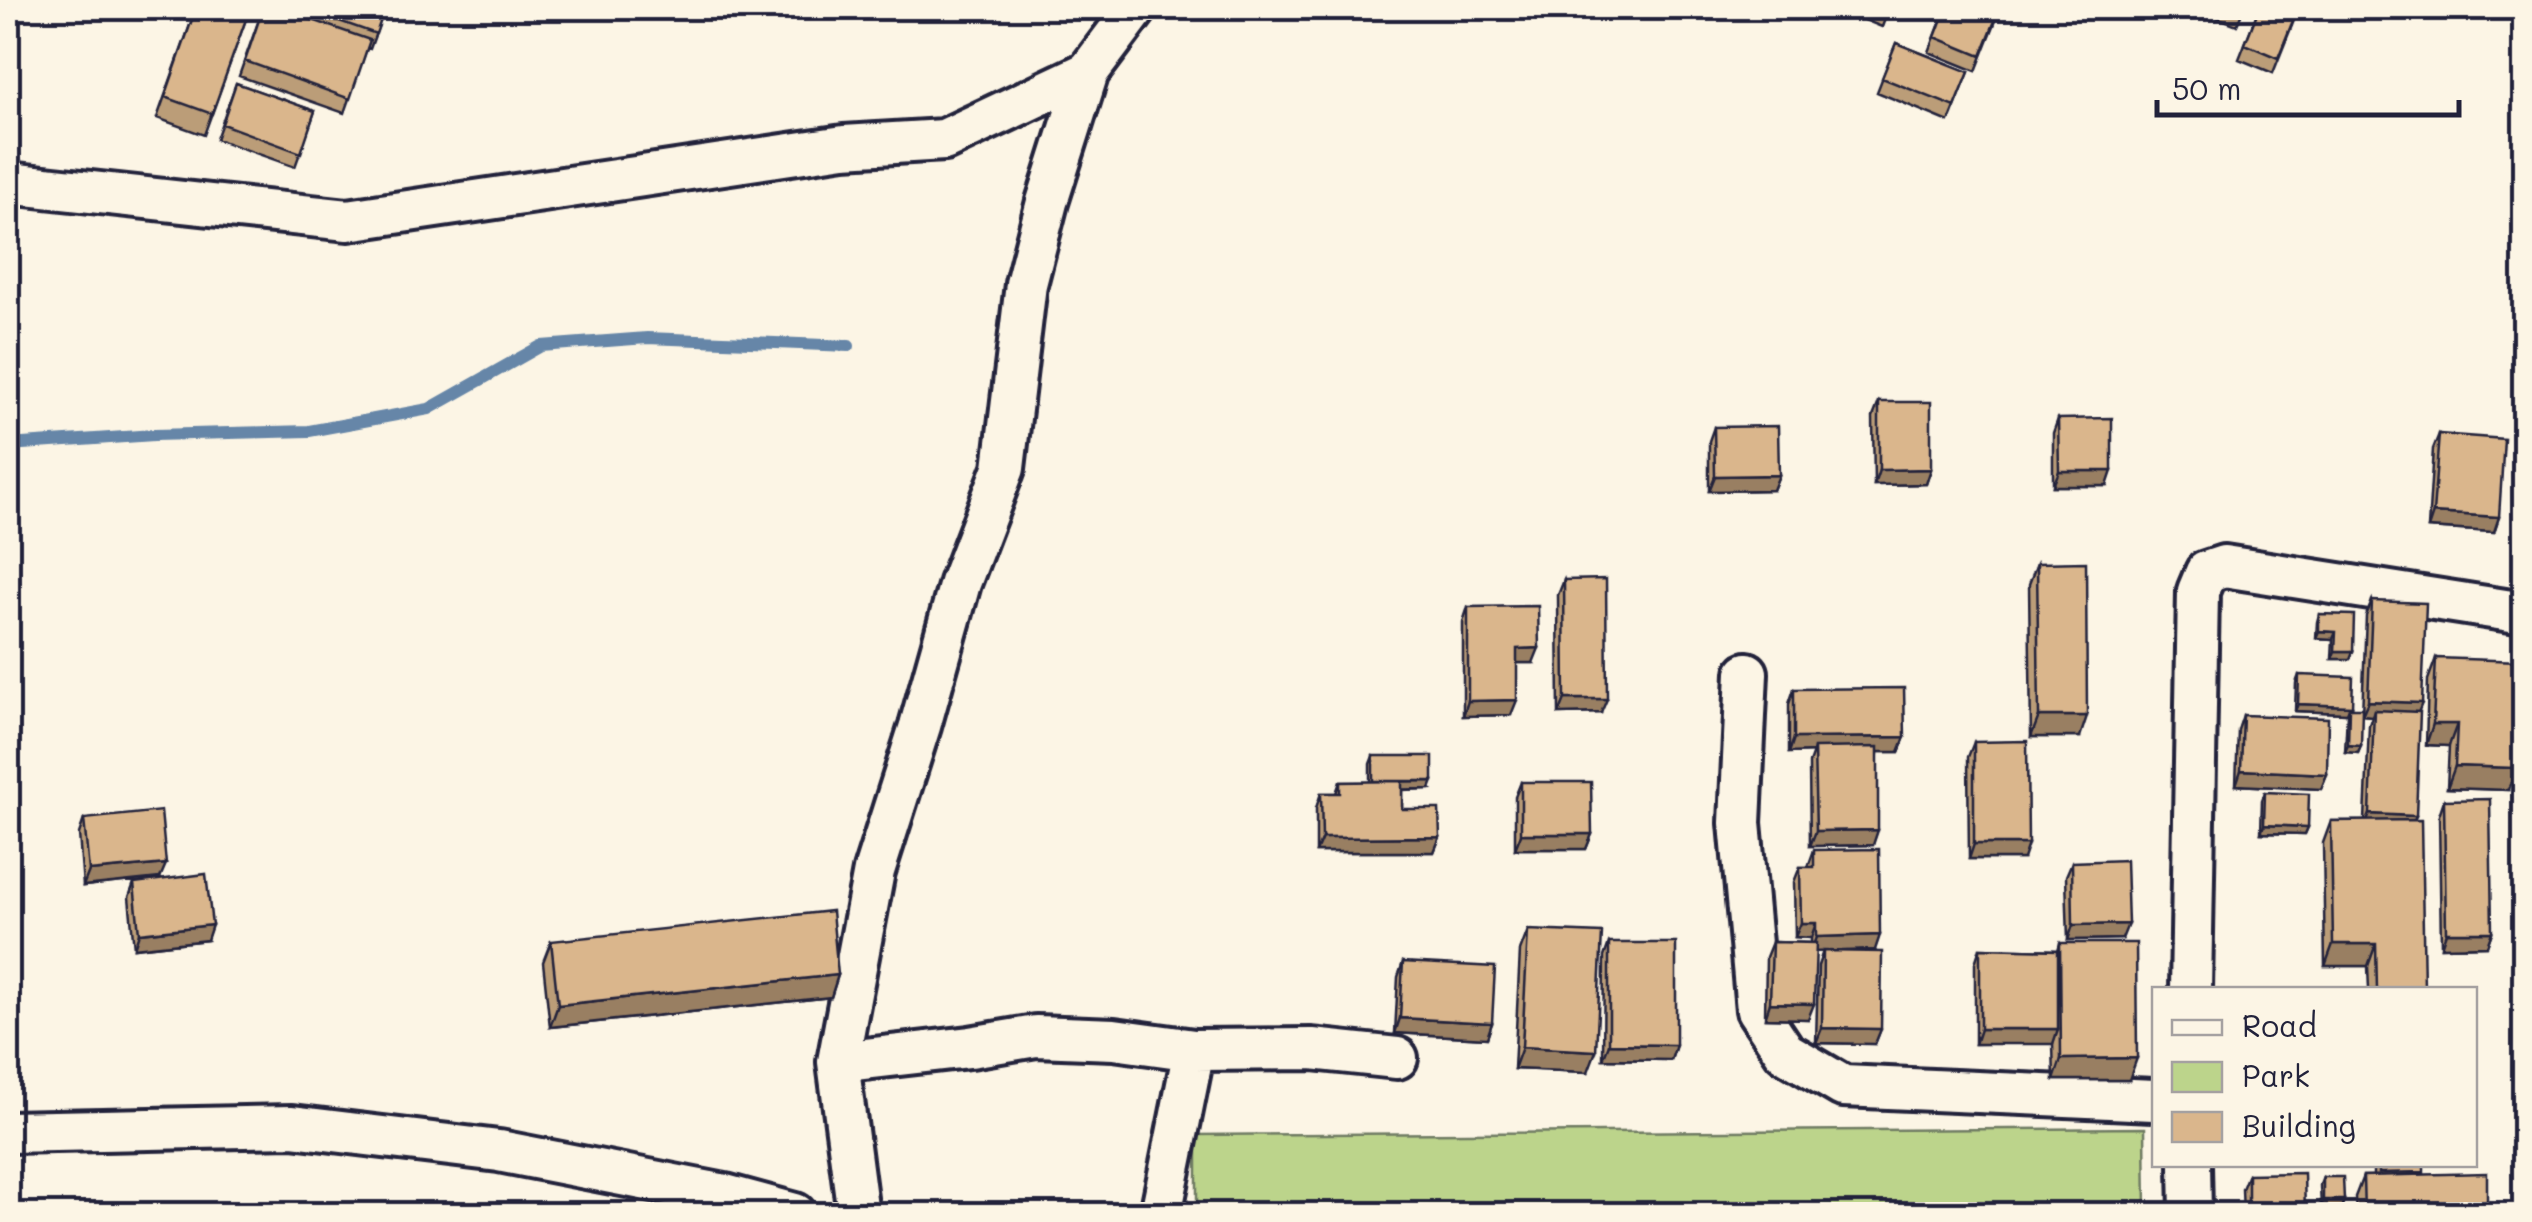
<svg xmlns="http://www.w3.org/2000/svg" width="2532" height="1222" viewBox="0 0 2532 1222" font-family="Mali,sans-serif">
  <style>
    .green { fill: #bcd48b; stroke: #6f7b63; stroke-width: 2.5 }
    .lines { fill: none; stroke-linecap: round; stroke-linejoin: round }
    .stream { stroke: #6686a8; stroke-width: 12 }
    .street-casing { stroke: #22223b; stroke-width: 48 }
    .street { stroke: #fcf5e5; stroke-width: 40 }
    .wall { fill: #bb9d78; stroke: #22223b; stroke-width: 2.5 }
    .shaded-wall { fill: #997f62; stroke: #22223b; stroke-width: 2.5 }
    .building { fill: #dab68c; stroke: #22223b; stroke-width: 2.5 }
  </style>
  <rect width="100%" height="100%" fill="#fcf5e5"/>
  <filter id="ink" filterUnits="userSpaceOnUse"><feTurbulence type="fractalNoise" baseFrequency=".01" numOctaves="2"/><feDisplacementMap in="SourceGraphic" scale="20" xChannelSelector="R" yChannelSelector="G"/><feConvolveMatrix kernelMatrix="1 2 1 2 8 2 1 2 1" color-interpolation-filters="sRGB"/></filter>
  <g filter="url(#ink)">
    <path class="green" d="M2145,1128L2146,1214H1197V1135Z"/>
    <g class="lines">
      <path class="stream" d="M8,445L154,435L309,431L429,409L541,346L647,338L849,346"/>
      <g class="street-casing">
        <path id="street" d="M8,183L348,220L844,146L944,140L1088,72
          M1747,673L1740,823L1757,1010L1785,1052L1843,1086L2154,1100
          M2191,990L2198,591L2206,572L2224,566L2524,613
          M838,1062L970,1047L1036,1036L1114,1039L1194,1050L1312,1049L1397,1058
          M8,1132L292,1126L499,1151L725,1195L795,1214
          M2190,1164L2191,1214
          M858,1214L838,1062L874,871L920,726L960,583L1004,468L1026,284L1047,202L1088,72L1136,8
          M1161,1214L1194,1050"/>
      </g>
      <use href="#street" class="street"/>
    </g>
    <path class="wall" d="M196,8H250L204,135L157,118Z
      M263,8H385L370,49L367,48L344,113L239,76Z
      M1844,8H1889L1882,27L1842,11Z
      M1946,8H2001L1976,71L1929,52Z
      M2192,8H2244L2237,25Z
      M2259,8H2299L2273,73L2239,59Z
      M1896,43L1969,72L1949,122L1877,92Z
      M236,83L315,111L295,167L216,139Z
      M1879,402L1931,469L1926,484L1874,485L1873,417Z
      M2058,419L2107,486H2053V433Z
      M1714,427L1779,475L1773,490L1709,491V441Z
      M2439,434L2499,517L2494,532L2428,528L2433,449Z
      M2522,507L2524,575L2513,574L2517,522Z
      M2037,563L2080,737H2031L2029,584Z
      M1564,580L1601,713L1559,714L1558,595Z
      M2372,601L2414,820L2424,990H2369L2368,966H2325L2323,843L2331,821H2365L2369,725L2372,716L2362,715L2366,616Z
      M1468,607L1533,663H1517L1511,715L1463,716V622Z
      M2319,614L2353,651L2350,659H2332L2333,639L2316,638L2317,622Z
      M2436,658L2508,790L2447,788L2449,746L2426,745L2428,680Z
      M2299,675L2352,706L2361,746L2358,753L2345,752L2347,713L2295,711L2296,683Z
      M1794,689L1905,737L1899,752H1878L1873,845L1810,846L1809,763L1813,752L1789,753V704Z
      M2243,715L2327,774L2321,789L2236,785L2238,730Z
      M1974,742L2023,859H1969L1968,757Z
      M1373,756L1430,789L1402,790V809L1440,837L1434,852H1316V808L1321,793H1336L1340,782H1370V764Z
      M1521,782L1592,834L1586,849H1515V797Z
      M2265,792L2308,827L2305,834L2261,833L2262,800Z
      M2444,800L2492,932L2487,946L2441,947L2439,815Z
      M84,819L160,878L83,886L79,834Z
      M1814,850L1875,950L1830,951L1881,1029L1875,1044L1816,1043L1818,966L1823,951H1815L1808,1019L1765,1018L1766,957L1772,942L1811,943V938L1795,937L1794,882L1800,867H1808Z
      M2072,862L2122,939L2068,940L2066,876Z
      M134,883L207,940L134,948L129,897Z
      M1528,930L1588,1072L1514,1069L1520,951Z
      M551,941L838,975L831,997L550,1027L543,962Z
      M1609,943L1676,1045L1671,1060L1603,1059L1604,957Z
      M2060,943L2129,1080H2054L2053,1043L1975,1044V963L1980,948L2058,950Z
      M1403,962L1492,1023L1487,1038L1395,1033L1398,977Z
      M2373,1164H2424L2423,1174L2487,1214H2356L2355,1197L2363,1176H2373Z
      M2248,1174L2305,1214H2243L2242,1189Z
      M2323,1177L2344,1200L2341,1208H2321L2320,1185Z"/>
    <path class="shaded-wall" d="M1931,469L1926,484L1874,485L1879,470Z
      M2059,471H2112L2107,486H2053Z
      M1779,475L1773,490L1709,491L1715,476Z
      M2433,513L2499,517L2494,532L2428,528Z
      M2519,559L2524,560V575L2513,574Z
      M2319,631L2336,632L2333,639L2316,638Z
      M1539,648L1533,663H1511L1517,649Z
      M2335,651H2353L2350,659H2332Z
      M1565,699H1607L1601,713L1559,714Z
      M1517,700L1511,715L1463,716L1468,701Z
      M2368,701L2422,703L2416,718L2374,710L2372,716L2362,715Z
      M2298,704L2352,706L2349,713V708L2347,713L2295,711Z
      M2039,716H2087L2080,737H2031Z
      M2433,724H2457L2449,746L2426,745Z
      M1905,737L1899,752H1815L1814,748L1813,752L1789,753L1794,738Z
      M2348,745L2361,746L2358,753L2345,752Z
      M2455,766L2516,768L2508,790L2447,788Z
      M2241,770L2327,774L2321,789L2236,785Z
      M1433,781L1430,789L1370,790L1373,782Z
      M2370,814L2416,816L2410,830L2364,829Z
      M2264,825L2308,827L2305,834L2261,833Z
      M1878,830L1873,845L1810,846L1816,831Z
      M1521,834H1592L1586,849H1515Z
      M1440,837L1434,852H1316L1322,838Z
      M1974,844H2028L2023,859H1969Z
      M166,864L160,878L83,886L89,871Z
      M1801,923H1816L1811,938L1795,937Z
      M2128,924L2122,939L2068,940L2073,925Z
      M212,925L207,940L134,948L139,933Z
      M2446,932H2492L2487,946L2441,947Z
      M1880,935L1875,950L1811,952L1816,937Z
      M2333,944H2376L2368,966H2325Z
      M838,975L831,997L550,1027L558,1005Z
      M1770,1003L1814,1004L1808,1019L1765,1018Z
      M1400,1018L1492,1023L1487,1038L1395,1033Z
      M1822,1028L1881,1029L1875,1044L1816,1043Z
      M1980,1029H2058L2053,1044H1975Z
      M1609,1044L1676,1045L1671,1060L1603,1059Z
      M1522,1047L1596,1051L1588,1072L1514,1069Z
      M2137,1058L2129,1080H2054L2061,1059Z
      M2323,1200H2344L2341,1208H2321Z"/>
    <path class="building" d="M196,8H250L212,114L165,97Z
      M263,8H278L370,40L350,99L245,61Z
      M302,8H385L376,34Z
      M1946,8H2000L1981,56L1935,37Z
      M2259,8H2298L2278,58L2245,44Z
      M1896,43L1969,72L1955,107L1882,78Z
      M236,83L315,111L301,153L222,124Z
      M1879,402H1931V469L1879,470Z
      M2112,418V471H2059L2058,419Z
      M1778,426L1779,475L1715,476L1714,427Z
      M2439,434L2504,439L2499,517L2433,513Z
      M2522,507L2524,508V560L2519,559Z
      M2086,562L2087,716H2039L2037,563Z
      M1606,579L1607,699H1565L1564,580Z
      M2372,601L2426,603L2422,703L2368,701Z
      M1538,606L1539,648L1517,649V700L1468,701V607Z
      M2319,614L2354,615L2353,651H2335L2336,632L2319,631Z
      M2436,658L2520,661L2516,768L2455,766L2457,724H2433Z
      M2299,675L2353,677L2352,706L2298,704Z
      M1904,688L1905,737L1794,738V689Z
      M2349,708H2362L2361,746L2348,745Z
      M2374,710L2420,712L2416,816L2370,814Z
      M2243,715L2328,718L2327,774L2241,770Z
      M2027,741L2028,844H1974V742Z
      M1878,747V830L1816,831L1814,748Z
      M1373,756H1433V781H1373Z
      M1402,781V809H1439L1440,837L1322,838L1321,793H1340V782Z
      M1521,782H1591L1592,834H1521Z
      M2265,792L2309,794L2308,827L2264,825Z
      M2490,799L2492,932H2446L2444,800Z
      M161,811L166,864L89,871L84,819Z
      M2421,820L2424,990H2377L2376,944H2333L2331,821Z
      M1879,849L1880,935L1816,937V923H1801L1800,867H1814V850Z
      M2126,860L2128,924L2073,925L2072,862Z
      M206,874L212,925L139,933L134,883Z
      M832,911L838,975L558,1005L551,941Z
      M1528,930L1602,933L1596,1051L1522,1047Z
      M1772,942L1816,943L1814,1004L1770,1003Z
      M1609,943H1676V1045L1609,1044Z
      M2060,943H2136L2137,1058L2061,1059Z
      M1980,948L2058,950V1029H1980Z
      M1823,951L1882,952L1881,1029L1822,1028Z
      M1403,962L1495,967L1492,1023L1400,1018Z
      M2379,1164H2424V1172L2379,1173Z
      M2304,1173L2305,1214H2248V1174Z
      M2487,1173V1214H2364L2363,1176Z
      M2323,1177H2343L2344,1200H2323Z"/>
  </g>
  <rect width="2532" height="1222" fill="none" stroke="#fcf5e5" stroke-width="40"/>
  <rect x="20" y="20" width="2492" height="1182" fill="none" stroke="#22223b" stroke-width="4" filter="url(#ink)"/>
  <rect x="2152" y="987" width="325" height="180" fill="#fcf5e5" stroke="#a5a1a1" stroke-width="2.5"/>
  <rect x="2172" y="1020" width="50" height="15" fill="#fcf5e5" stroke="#a5a1a1" stroke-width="2.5"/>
  <text x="2242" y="1037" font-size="30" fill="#22223b">Road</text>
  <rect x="2172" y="1062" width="50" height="30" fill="#bcd48b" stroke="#a5a1a1" stroke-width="2.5"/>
  <text x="2242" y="1087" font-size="30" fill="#22223b">Park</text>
  <rect x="2172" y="1112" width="50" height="30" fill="#dab68c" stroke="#a5a1a1" stroke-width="2.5"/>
  <text x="2242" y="1137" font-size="30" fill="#22223b">Building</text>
  <path d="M2157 100v15h302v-15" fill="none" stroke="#22223b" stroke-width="5"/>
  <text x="2172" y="100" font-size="30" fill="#22223b" stroke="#fcf5e5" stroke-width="8" paint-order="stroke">50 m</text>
</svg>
